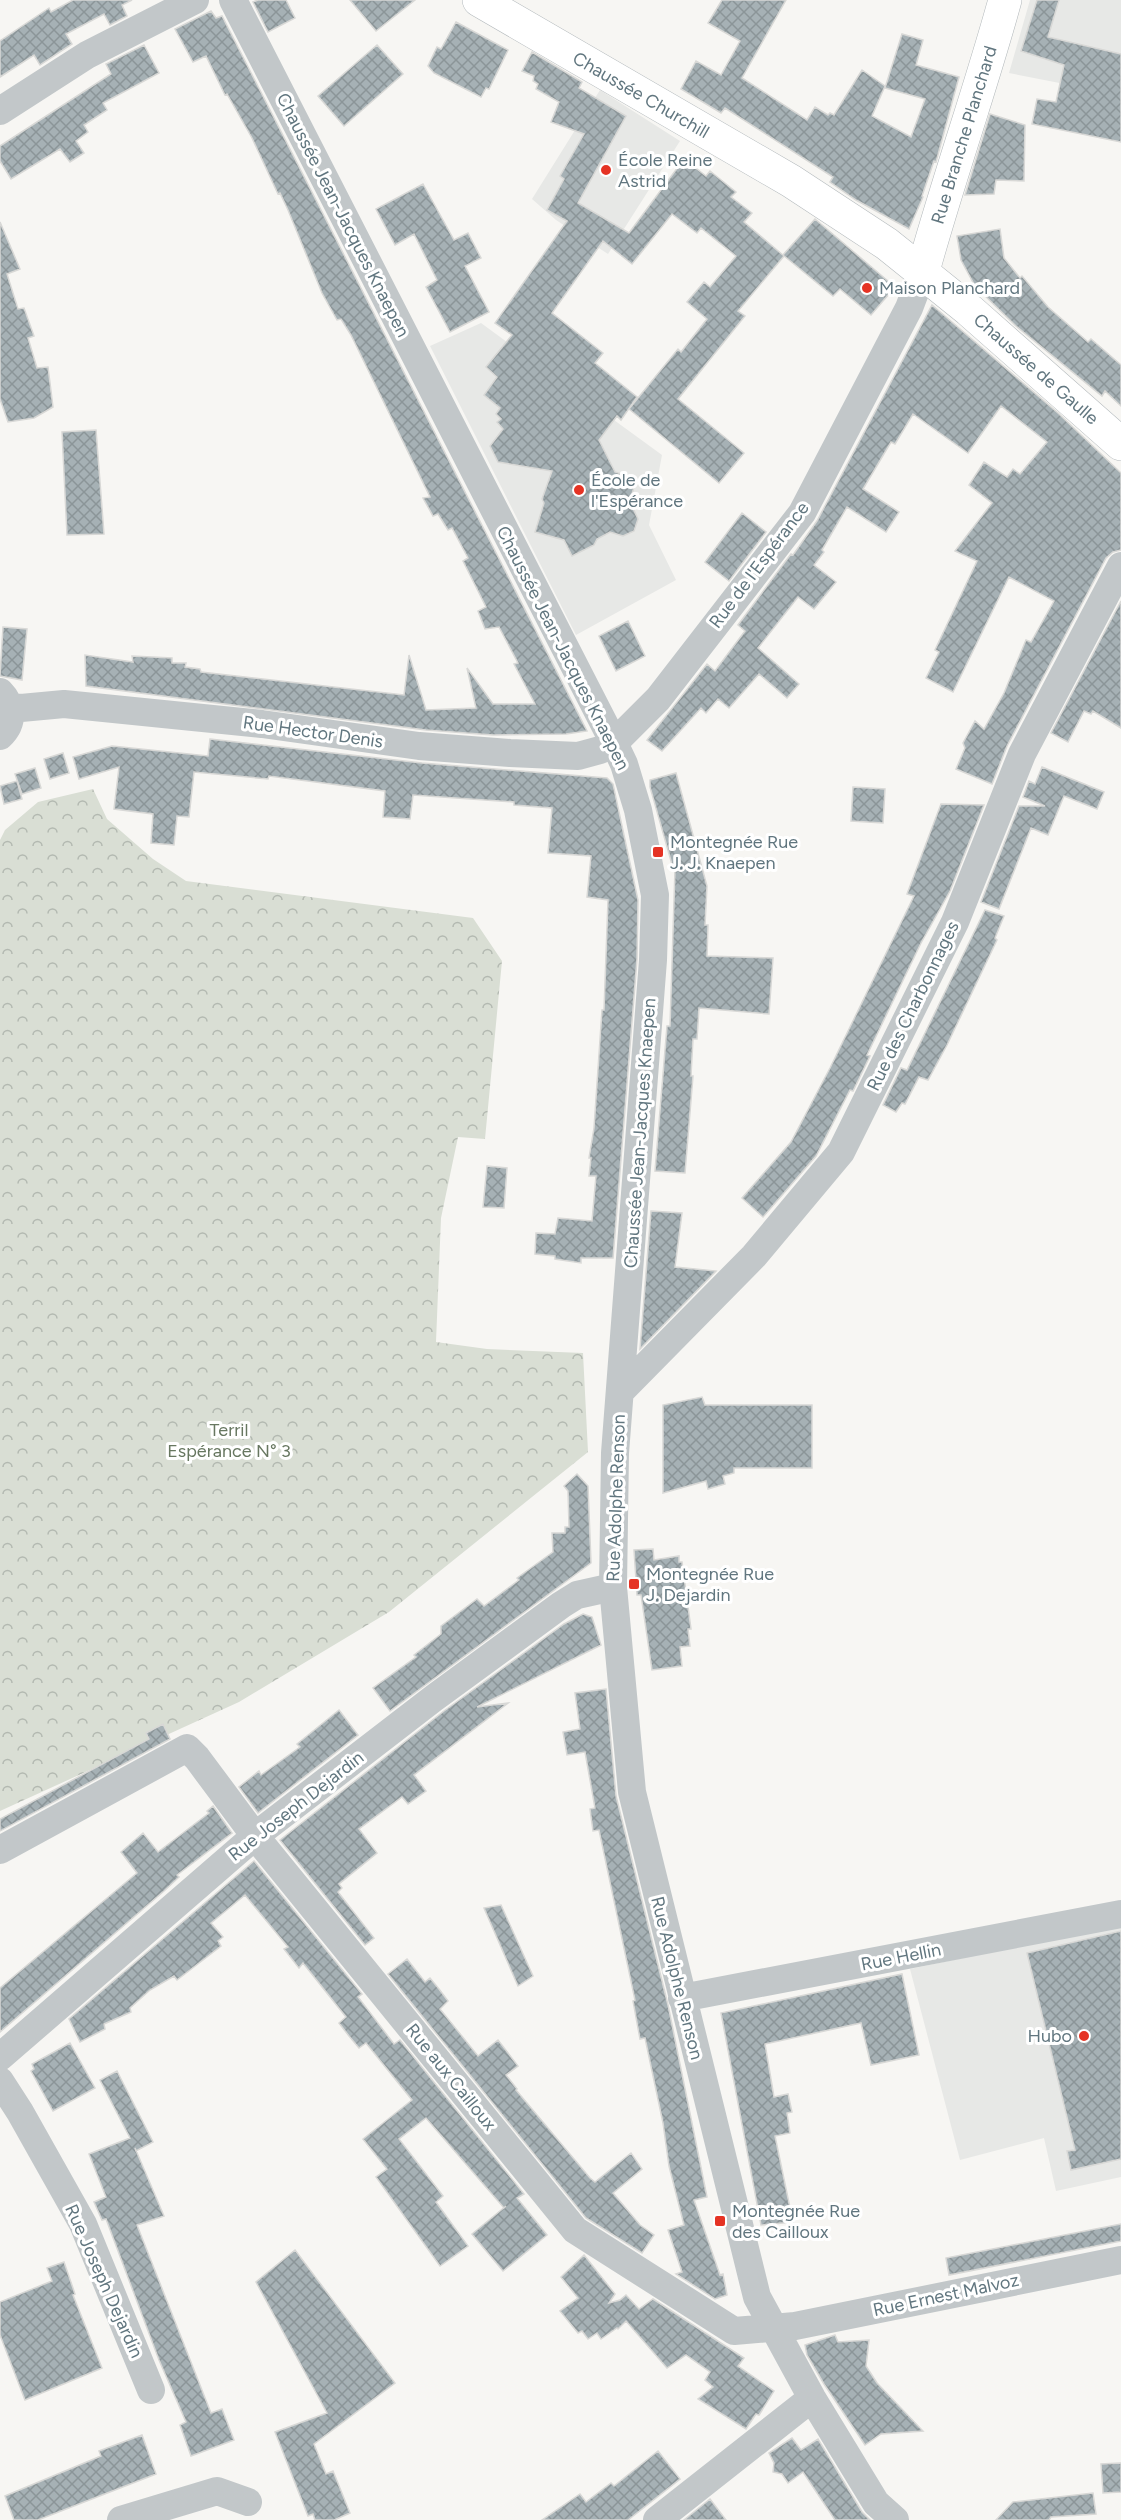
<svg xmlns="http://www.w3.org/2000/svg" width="1121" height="2520" viewBox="0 0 1121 2520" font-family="Figtree,sans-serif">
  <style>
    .built { fill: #e7e8e6 }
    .forest { fill: url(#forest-crowns) }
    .building { fill: url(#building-cross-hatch); stroke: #d8d8d6; stroke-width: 1.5 }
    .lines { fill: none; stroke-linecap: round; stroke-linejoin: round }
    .major-casing { stroke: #b3b9bc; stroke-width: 34 }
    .minor { stroke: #c2c7c9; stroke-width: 28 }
    .major { stroke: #fff; stroke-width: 33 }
    .poi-dot { fill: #e53324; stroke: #fff; stroke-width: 2 }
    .labels { text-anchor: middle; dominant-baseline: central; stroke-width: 6; stroke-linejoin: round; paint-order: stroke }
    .street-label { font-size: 18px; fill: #61767f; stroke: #fff }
    .poi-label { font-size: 18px; fill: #61767f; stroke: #fff; text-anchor: start }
    .park-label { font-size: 18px; fill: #677760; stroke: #fff }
  </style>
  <defs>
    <pattern id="forest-crowns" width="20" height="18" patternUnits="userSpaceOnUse" patternTransform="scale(1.5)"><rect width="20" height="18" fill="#d9ded4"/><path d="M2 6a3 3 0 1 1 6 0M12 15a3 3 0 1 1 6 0" fill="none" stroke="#b3b9b1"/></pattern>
    <pattern id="building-cross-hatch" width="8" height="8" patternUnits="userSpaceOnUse" patternTransform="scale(1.5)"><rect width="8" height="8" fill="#a6b1b5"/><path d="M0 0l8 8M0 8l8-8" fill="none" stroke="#8b9598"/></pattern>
  </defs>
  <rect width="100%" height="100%" fill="#f7f6f3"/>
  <path class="built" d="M1030,0H1121V95L1009,73Z
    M600,90L680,141L608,254L556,220L532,199Z
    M481,323L662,455L649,525L676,580L576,635L430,346Z
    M1121,1925V2177L1056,2191L1044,2138L960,2160L910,1969Z"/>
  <path class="forest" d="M93,789L107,819L153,859L186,881L473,918L502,961L485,1139L458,1137L441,1218L436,1342L487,1349L583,1353L588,1452L389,1612L239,1702L0,1811V840L5,830L38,802Z"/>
  <path class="building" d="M73,0H132L122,5L127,16L110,25L104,14L66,34L72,44L40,65L34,55L0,77V41L49,8L51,12Z
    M258,0H286L295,18L268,32L253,2Z
    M350,0H415L376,31Z
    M722,0H786L742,78L807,120L815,107L828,115L830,113L834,115L862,70L885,86L872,116L911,137L925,99L885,88L902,34L923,40L916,65L959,77L936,162L934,161L922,196L923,197L909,229L856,200L830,182L833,177L725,108L721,113L681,89L696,61L721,75L740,41L708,23Z
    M1037,0H1059L1048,37L1121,54V142L1032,124L1037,99L1056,102L1064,65L1021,51Z
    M211,11L216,18L222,16L587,731L566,734L493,735L426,730L86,686L85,655L133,662L132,656L172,658V663H186L185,667L200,669L201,672L404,695L409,655L426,710L476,708L467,668L493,704H535L514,664L518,663L499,627L485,629L478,611L486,607L463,561L468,558L452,528L448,530L438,514L433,516L423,498L430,497L351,335L341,319L337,320L322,293L288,210L280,193L278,194L252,138L227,94L225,95L206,56L193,62L175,29Z
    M456,22L508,50L489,89L486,88L481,97L434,73L428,66L437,47L441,49Z
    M144,45L159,73L103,103L107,110L84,125L88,132L76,141L84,153L70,162L60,149L11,179L0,161V146L111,74L106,64Z
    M377,45L403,74L344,126L318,96Z
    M532,52L582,82L579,88L626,116L578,203L629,233L684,159L706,176L710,171L736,192L731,197L752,213L744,222L784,256L738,311L745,316L678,399L744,453L719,483L629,409L678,349L681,352L707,319L687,302L704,282L710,287L736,256L701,228L697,233L672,214L632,264L603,241L552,313L603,353L595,363L637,397L621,420L617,416L599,440L615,472L636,479L630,502L638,519L634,531L623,536L610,532L597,539L594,545L572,556L564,540L535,532L544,503L542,499L552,471L498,462L490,446L503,429L497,422L501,419L496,414L500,408L484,395L497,377L486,367L512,335L495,323L567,221L547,210L564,179L560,176L584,134L551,122L559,102L536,89L538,84L533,81L534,76L522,71Z
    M990,114L1025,125L1024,181L996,180L994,194L965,195Z
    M423,184L454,240L468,233L481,258L465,266L489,312L450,332L426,287L437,280L414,234L395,245L376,209Z
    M815,219L895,287L871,315L840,289L833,296L783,255Z
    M0,222L20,269L7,274L18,309L24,308L34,336L28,338L37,368L48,367L53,407L34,418L8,422L0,399Z
    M1000,229L1004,258L1020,278L1022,276L1048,307L1088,342L1091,339L1121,365V406L1105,391L1102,396L1016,326L975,286L961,260L957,236Z
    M932,305L1058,413L1121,473V550L1113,552L1106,558L1007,746L992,784L956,769L965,748L963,743L975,721L984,729L1004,693L1026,640L1031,642L1054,601L1009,577L953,692L926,678L939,652L935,650L977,561L955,551L992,503L969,485L984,462L1007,477L1013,469L1020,474L1047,442L1001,406L968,453L913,414L895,444L891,442L863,489L899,512L886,532L847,507L822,550L824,552L814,565L836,582L814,609L798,597L758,648L799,684L787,698L759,674L729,708L718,699L706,713L701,708L662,751L647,740L707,664L715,671L745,631L738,625L791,554L793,555L817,521Z
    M96,430L104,534L67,535L62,432Z
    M742,513L766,532L729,581L705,562Z
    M1121,601V728L1093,711L1091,714L1084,711L1068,742L1051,733Z
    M628,621L645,656L616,671L599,636Z
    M3,627L27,629L22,680L0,676Z
    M210,739L422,763L607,778L613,784L638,900L637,959L613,1258H581V1263L555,1259V1256L535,1254L536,1233L555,1234L558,1218L592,1221L596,1176H589L591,1158H589L594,1128L602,1010H604L608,900L587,897L591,856L548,853L552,808L514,805V802L413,795L410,819L383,817L385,791L269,776L268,779L194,772L189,817L177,816L174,845L151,843L153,814L114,809L119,767L79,779L73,757L112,746L208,756Z
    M63,753L69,773L50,779L44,759Z
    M1042,767L1104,792L1097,809L1064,796L1048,835L1031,828L999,909L981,902L1019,806H1045L1023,797L1029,781L1035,784Z
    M35,768L41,788L22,794L15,774Z
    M676,773L707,886L705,925H708L707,956L773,958L769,1014L699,1008L697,1039H693L692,1057L691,1076H693L685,1173L655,1171L667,1026H670L675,869L673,868L650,787V780Z
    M17,781L22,799L4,804L0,786Z
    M853,787L885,789L883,823L851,821Z
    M941,804L984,805L950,891L921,943L867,1055L870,1056L853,1091L850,1090L816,1156L763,1217L742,1198L791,1142L830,1068L914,896L907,894Z
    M985,910L1004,916L995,938L997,940L947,1045L928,1080L919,1077L905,1104L902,1103L896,1112L883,1105L901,1068L907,1070Z
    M487,1166L507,1168L504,1208L483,1207Z
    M651,1211L682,1213L675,1267L716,1271L640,1349Z
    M702,1397L705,1405H812V1468H734V1473L723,1476L725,1484L708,1489L706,1481L663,1493V1405Z
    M577,1474L588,1486L591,1563L390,1711L373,1688L416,1657L414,1655L441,1634V1626L477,1599L484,1606L519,1580L517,1578L553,1552L552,1533H565V1527H569L568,1491L564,1486Z
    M653,1549L654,1560L679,1556V1562H682L691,1629H688L690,1646L680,1647L682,1666L652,1670L641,1595H637L634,1550Z
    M583,1614L592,1617L601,1645L477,1707L508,1703L414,1775L426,1791L408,1804L402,1797L359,1829L377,1853L339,1884L342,1888L338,1892L374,1938L365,1945L280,1840L444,1711L564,1624Z
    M606,1689L616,1796L668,2005L707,2197L694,2200L720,2275L723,2274L727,2295L715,2299L676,2274L682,2272L668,2230L684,2225L669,2166L663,2123L645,2038L640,2039L633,2001L635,2000L599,1830L593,1831L590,1809L595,1808L585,1752L567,1755L563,1732L580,1729L575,1693Z
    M339,1710L358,1735L258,1813L239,1787L259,1771L261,1775L300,1747L297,1744Z
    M163,1724L170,1739L0,1831V1819L149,1739L146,1733Z
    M213,1806L232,1833L177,1875L179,1877L164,1891L0,2032V1988L137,1873L121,1852L143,1833L158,1852L209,1813L207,1811Z
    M254,1861L362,1994L358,1997L394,2044L400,2040L524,2194L517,2198L547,2235L503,2271L472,2234L506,2206L504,2208L426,2118L399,2139L443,2196L436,2202L468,2246L440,2266L376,2177L387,2169L363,2139L412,2100L366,2043L359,2048L349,2036L339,2023L346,2017L303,1963L299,1968L284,1949L288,1947L245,1895L211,1923L223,1937L218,1941L221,1946L177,1980L174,1976L150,1990L130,2008L131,2012L104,2024L105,2029L80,2042L69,2019Z
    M501,1905L533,1976L518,1986L484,1908Z
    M1121,1931V2159L1071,2170L1067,2151L1075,2150L1027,1953Z
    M407,1959L425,1982L430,1978L439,1989L448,2001L440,2009L478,2056L498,2040L518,2066L506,2075L517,2089L516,2090L590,2178L595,2182L631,2153L642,2169L613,2193L640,2225L654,2235L642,2253L586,2218L388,1974Z
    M902,1974L919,2055L871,2065L861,2023L765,2044L774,2097L788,2094L792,2112L787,2113L790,2133L775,2136L793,2222L761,2225L721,2013Z
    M70,2043L95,2088L53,2111L31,2071L34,2069L32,2064Z
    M117,2071L153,2142L136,2151L135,2148L164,2216L137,2225L211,2413L222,2409L234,2440L191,2456L180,2425L186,2422L159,2360L106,2219L102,2220L94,2202L106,2197L89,2154L130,2138L100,2080Z
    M1121,2224V2241L949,2275L946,2258Z
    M295,2250L395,2383L314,2444L326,2474L333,2471L350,2513L334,2520H315L313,2514L308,2516L275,2432L327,2413L256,2282Z
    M584,2255L615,2294L609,2303L620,2300L626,2295L639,2309L653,2299L744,2358L738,2366L774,2391L759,2415L756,2414L746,2429L698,2399L713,2387L705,2380L710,2372L686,2355L667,2368L626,2321L618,2329L617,2328L601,2339L597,2333L588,2339L582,2331L578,2333L560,2311L578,2298L561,2277Z
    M64,2262L75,2294L73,2295L102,2368L25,2400L0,2335V2302L52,2281L47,2268Z
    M835,2335L838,2342L869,2340L866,2366L877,2383L923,2431L881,2434L865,2445L824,2384L807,2355L805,2345Z
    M142,2435L156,2474L38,2520H14L5,2496L101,2456L99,2451Z
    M792,2438L801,2450L818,2439L862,2512L870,2520H835L803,2472L788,2483L782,2474L773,2472L774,2463L769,2453Z
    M658,2451L680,2479L628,2520H542L580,2494L586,2502L611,2483L614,2486Z
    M1121,2463V2492L1103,2493L1101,2464Z
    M1093,2493L1096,2514L1051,2517L1049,2520H996L1013,2502Z
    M710,2499L726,2520H684Z"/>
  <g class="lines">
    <g class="major-casing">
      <path id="major" d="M479,0L791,181L887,244L969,310L1121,444
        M923,271C948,180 980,91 1005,0"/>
    </g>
    <path class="minor" d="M233,0L614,743L624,764L638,810L655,895L653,960L615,1453L613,1587L632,1792L757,2297L812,2398L876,2503L895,2520
      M0,111L87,55L195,0
      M0,692C13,705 14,723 0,736
      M10,707L21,708L64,704L262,724L419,746L510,753L578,756L600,750L614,743L658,699L802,513L909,308L923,271
      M621,1391L754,1256L841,1152L955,922L1022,754L1121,566
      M0,1850L187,1748L197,1758L255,1836L575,2230L734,2331L795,2326L1121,2260
      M682,1998L1121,1914
      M0,2057L255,1836L434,1698L561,1605L577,1595L613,1587
      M0,2081L20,2112L83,2224L151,2390
      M121,2520L217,2491L248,2502
      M657,2520L812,2398"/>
    <use href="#major" class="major"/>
  </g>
  <g class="poi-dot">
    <circle cx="606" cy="170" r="6"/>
    <circle cx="867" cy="288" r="6"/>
    <circle cx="579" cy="490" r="6"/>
    <rect x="652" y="846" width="12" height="12" rx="3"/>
    <rect x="628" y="1578" width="12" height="12" rx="3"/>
    <circle cx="1084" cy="2036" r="6"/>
    <rect x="714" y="2215" width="12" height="12" rx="3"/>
  </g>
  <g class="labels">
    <g class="street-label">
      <text transform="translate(641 95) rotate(30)">Chaussée Churchill</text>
      <text transform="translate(964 135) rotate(-73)">Rue Branche Planchard</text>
      <text transform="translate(343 215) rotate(63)">Chaussée Jean-Jacques Knaepen</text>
      <text transform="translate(1036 369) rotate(41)">Chaussée de Gaulle</text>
      <text transform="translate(759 565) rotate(-53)">Rue de l'Espérance</text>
      <text transform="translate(563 648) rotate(63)">Chaussée Jean-Jacques Knaepen</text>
      <text transform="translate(313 732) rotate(8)">Rue Hector Denis</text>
      <text transform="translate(913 1006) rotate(-64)">Rue des Charbonnages</text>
      <text transform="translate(640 1133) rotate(-86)">Chaussée Jean-Jacques Knaepen</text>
      <text transform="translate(616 1498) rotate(-88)">Rue Adolphe Renson</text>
      <text transform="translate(296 1806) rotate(-38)">Rue Joseph Dejardin</text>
      <text transform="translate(901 1957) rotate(-11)">Rue Hellin</text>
      <text transform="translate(677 1978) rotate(76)">Rue Adolphe Renson</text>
      <text transform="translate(451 2077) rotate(51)">Rue aux Cailloux</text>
      <text transform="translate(104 2281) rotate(66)">Rue Joseph Dejardin</text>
      <text transform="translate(946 2295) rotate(-12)">Rue Ernest Malvoz</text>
    </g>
    <g class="poi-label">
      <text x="618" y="160">École Reine<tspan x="618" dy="21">Astrid</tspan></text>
      <text x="879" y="288">Maison Planchard</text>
      <text x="591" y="480">École de<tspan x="591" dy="21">l'Espérance</tspan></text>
      <text x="670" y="842">Montegnée Rue<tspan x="670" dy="21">J. J. Knaepen</tspan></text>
      <text x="646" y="1574">Montegnée Rue<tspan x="646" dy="21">J. Dejardin</tspan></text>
      <text x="1072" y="2036" text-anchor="end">Hubo</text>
      <text x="732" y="2211">Montegnée Rue<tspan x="732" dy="21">des Cailloux</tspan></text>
    </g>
    <g class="park-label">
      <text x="229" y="1430">Terril<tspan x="229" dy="21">Espérance N° 3</tspan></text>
    </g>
  </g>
</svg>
